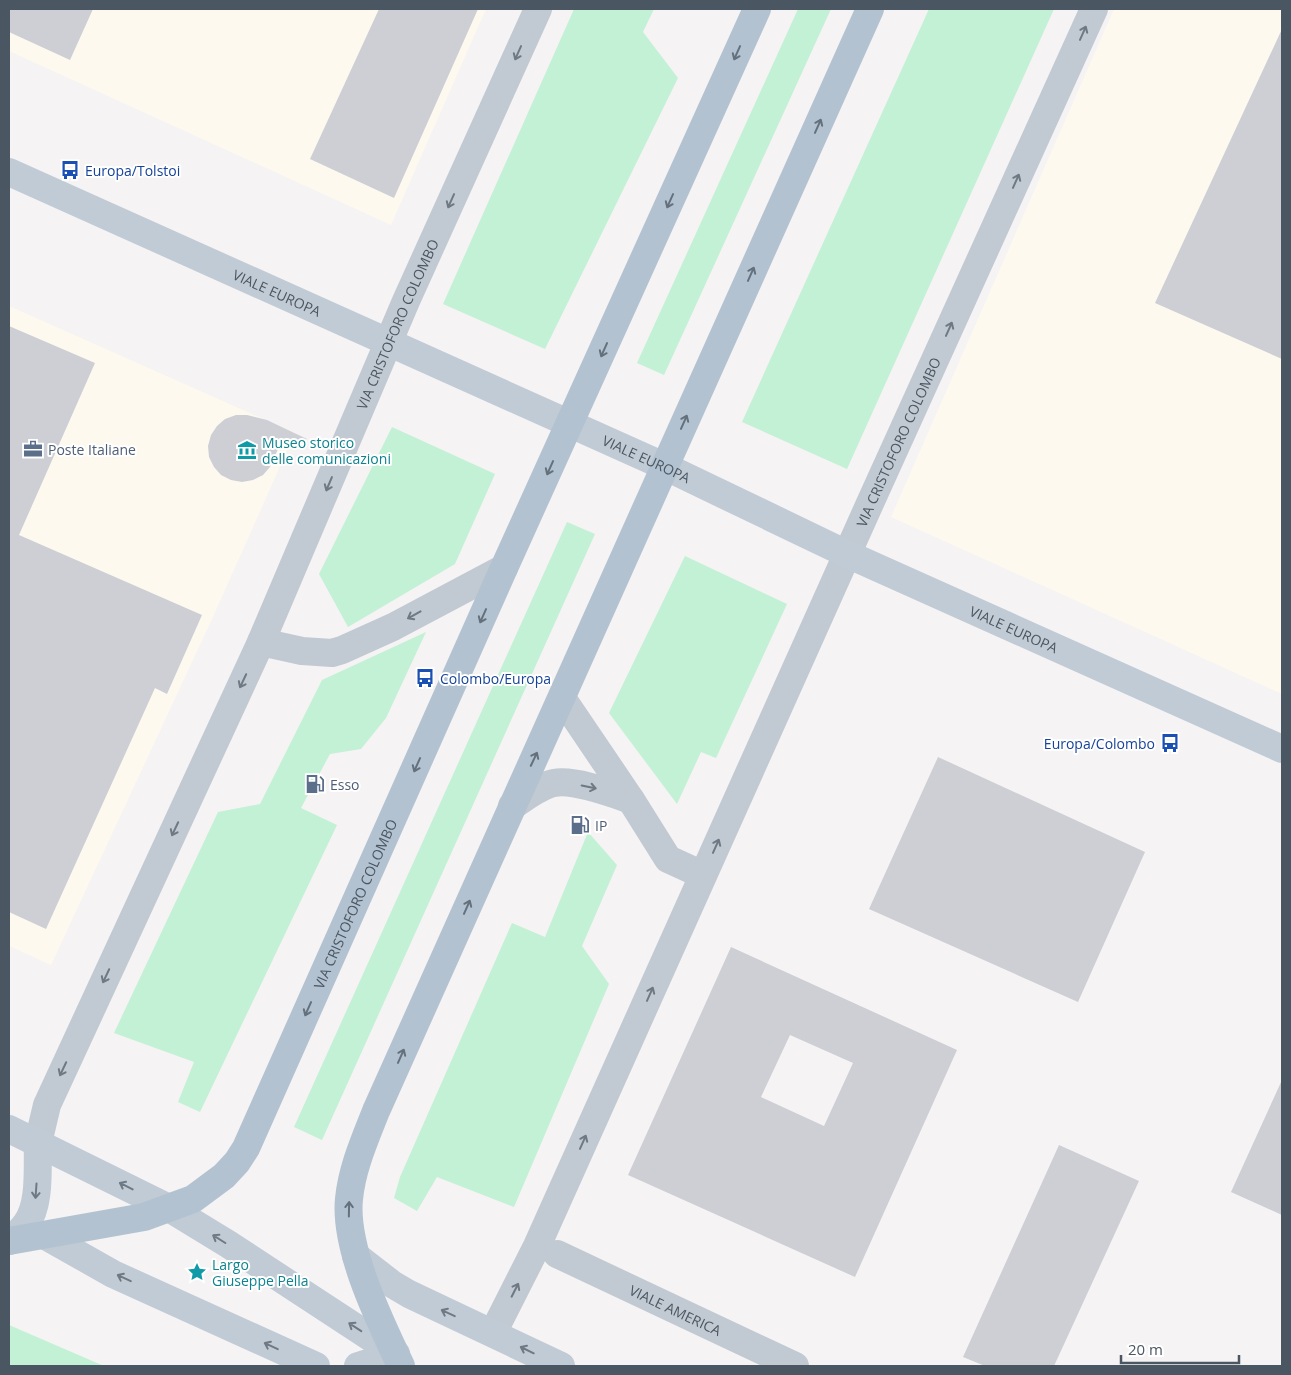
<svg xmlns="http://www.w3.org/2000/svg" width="1291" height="1375" viewBox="0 0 1291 1375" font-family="'Open Sans',sans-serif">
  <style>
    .commercial { fill: #fdf9ef }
    .green { fill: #c3f1d5 }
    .building { fill: #cdcfd5; fill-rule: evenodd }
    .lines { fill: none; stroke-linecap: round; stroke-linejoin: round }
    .street { stroke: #c1cad2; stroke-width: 28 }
    .secondary { stroke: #c1cbd6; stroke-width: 28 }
    .primary { stroke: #b3c2d1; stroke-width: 28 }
    .oneway { stroke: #6e7983 }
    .oneway2 { stroke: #64717d }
    .oneway3 { stroke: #6e7984 }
    .labels { text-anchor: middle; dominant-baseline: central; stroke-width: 4; stroke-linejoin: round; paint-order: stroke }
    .transit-label { font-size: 14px; fill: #164399; stroke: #fff; text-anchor: start }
    .street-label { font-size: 14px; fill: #4a5661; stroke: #fff }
    .culture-label { font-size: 14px; fill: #0d838f; stroke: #fff; text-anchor: start }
    .service-label { font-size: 14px; fill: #4e5e75; stroke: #fff; text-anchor: start }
  </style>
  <rect width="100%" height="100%" fill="#f5f3f3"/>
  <path class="commercial" d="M9,9H486L391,225L9,51Z
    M1114,9H1282V694L891,517Z
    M9,306L295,433L212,619L51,965L9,946Z"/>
  <path class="green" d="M574,9H654L643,32L678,78L545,349L443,304Z
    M798,9H831L664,375L637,363Z
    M929,9H1054L847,469L742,422Z
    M392,427L495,474L455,564L348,627L319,574Z
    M567,522L595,534L322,1140L294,1127Z
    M685,556L787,604L716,758L701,752L677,804L609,713Z
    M426,632L386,718L361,749L330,754L301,808L337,825L200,1112L178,1102L194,1062L114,1033L218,812L260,804L322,680Z
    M588,832L617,865L582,946L609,984L514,1207L437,1177L417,1211L394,1198L400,1177L512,923L545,937Z
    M9,1325L104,1366H9Z"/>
  <path class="building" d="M9,9H93L70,60L9,32Z
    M379,9H478L394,198L310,159Z
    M1282,29V359L1155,303Z
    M9,326L95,363L19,535L202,615L167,694L155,688L46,929L9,912Z
    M236,415H247L267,420L307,439L278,449L270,467L263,475L253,480L242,482L231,480L221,475L214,467L209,457L208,446L211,435L217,426L225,419Z
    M938,757L1145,852L1078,1002L869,909Z
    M731,947L957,1050L855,1277L628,1175ZM790,1035L853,1063L824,1126L761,1097Z
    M1282,1080V1215L1231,1192Z
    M1059,1145L1139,1181L1054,1366H985L963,1357Z"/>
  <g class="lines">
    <g class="street">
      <path d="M261,642L302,651L332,653L342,650L393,627L504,568"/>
      <path d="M631,800L668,859L703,875"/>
      <path d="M512,806C525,798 539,786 554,783C574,779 611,793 631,800L562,698"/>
      <path id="s1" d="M38,1143L47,1105L261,642L406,301L538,9"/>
      <path id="s2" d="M557,1254L795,1366"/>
      <path id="s3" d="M493,1333L537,1246L871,501L1094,9"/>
    </g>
    <g class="secondary">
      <path id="s4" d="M9,172L664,466L847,554L1282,749"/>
      <path d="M9,1129L169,1208L228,1244L396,1354"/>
      <path d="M44,1235L113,1274L316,1366"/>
      <path d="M9,1241C15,1236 21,1231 26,1224C41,1204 37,1167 38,1143"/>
      <path d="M356,1256L392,1284L409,1294L561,1366"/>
      <path d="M358,1366L396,1354"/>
    </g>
    <g class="primary">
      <path id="s5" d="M9,1241L144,1217L193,1199L224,1176L237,1162L246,1148L504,568L757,9"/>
      <path d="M401,1366C380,1321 344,1249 349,1199C352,1168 365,1139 376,1111L870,9"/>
    </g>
  </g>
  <defs><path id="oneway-shaft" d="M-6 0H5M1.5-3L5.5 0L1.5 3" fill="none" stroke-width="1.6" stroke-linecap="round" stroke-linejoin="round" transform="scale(1.25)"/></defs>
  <g class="oneway">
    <use href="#oneway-shaft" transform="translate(1083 33) rotate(-66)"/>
    <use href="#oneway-shaft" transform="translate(518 53) rotate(114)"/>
    <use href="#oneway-shaft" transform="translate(1016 181) rotate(-66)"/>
    <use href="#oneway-shaft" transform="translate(451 201) rotate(114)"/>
    <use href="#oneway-shaft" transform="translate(949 329) rotate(-66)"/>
    <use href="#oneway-shaft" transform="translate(329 484) rotate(113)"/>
    <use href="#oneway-shaft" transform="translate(414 615) rotate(151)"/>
    <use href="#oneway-shaft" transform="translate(243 681) rotate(115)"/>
    <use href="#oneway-shaft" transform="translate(589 787) rotate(12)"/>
    <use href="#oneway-shaft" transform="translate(175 829) rotate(115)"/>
    <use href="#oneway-shaft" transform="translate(716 846) rotate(-66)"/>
    <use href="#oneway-shaft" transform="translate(106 976) rotate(115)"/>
    <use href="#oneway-shaft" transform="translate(650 994) rotate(-66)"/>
    <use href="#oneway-shaft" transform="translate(63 1069) rotate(115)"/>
    <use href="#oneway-shaft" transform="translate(583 1142) rotate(-66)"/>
    <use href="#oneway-shaft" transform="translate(515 1290) rotate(-63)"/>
  </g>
  <g class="oneway2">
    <use href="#oneway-shaft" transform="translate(737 53) rotate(114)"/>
    <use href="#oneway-shaft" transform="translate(818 126) rotate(-66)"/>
    <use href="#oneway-shaft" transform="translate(670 201) rotate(114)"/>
    <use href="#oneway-shaft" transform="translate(751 274) rotate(-66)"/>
    <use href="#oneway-shaft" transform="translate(604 350) rotate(114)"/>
    <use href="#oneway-shaft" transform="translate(684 422) rotate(-66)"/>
    <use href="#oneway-shaft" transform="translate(550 468) rotate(114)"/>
    <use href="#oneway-shaft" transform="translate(483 616) rotate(114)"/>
    <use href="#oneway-shaft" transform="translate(534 759) rotate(-65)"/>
    <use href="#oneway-shaft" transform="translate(417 765) rotate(114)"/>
    <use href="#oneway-shaft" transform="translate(467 907) rotate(-66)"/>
    <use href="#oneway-shaft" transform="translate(308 1009) rotate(114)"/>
    <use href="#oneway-shaft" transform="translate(401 1056) rotate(-66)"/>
    <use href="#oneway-shaft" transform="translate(349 1209) rotate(-89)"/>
  </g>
  <g class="oneway3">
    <use href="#oneway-shaft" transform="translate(126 1186) rotate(-153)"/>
    <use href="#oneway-shaft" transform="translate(36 1191) rotate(94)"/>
    <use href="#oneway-shaft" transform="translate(219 1239) rotate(-148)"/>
    <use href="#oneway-shaft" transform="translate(124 1278) rotate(-155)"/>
    <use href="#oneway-shaft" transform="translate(448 1313) rotate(-155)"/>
    <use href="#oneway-shaft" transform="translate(355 1327) rotate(-147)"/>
    <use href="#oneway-shaft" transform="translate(271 1346) rotate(-155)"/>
    <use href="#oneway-shaft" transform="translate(527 1350) rotate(-154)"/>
  </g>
  <defs>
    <g id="bus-bare" transform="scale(1.5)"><path d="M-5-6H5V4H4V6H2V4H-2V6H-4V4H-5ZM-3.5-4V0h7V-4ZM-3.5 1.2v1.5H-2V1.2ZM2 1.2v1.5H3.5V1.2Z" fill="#1a4fb4" stroke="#fff" stroke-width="2.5" paint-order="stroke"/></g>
    <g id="office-bare" transform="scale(1.5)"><path d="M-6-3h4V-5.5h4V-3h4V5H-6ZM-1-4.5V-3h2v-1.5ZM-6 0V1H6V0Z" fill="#5c6f8a" stroke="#fff" stroke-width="2.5" paint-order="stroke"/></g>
    <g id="museum-bare" transform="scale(1.5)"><path d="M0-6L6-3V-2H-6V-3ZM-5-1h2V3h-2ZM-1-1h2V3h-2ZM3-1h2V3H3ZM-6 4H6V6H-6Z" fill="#0f9aa8" stroke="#fff" stroke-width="2.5" paint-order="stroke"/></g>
    <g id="fuel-bare" transform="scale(1.5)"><path d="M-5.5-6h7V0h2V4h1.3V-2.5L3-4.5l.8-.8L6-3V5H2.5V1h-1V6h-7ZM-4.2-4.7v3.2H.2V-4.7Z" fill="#5c6f8a" stroke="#fff" stroke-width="2.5" paint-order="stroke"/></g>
    <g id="sight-bare" transform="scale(1.5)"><path d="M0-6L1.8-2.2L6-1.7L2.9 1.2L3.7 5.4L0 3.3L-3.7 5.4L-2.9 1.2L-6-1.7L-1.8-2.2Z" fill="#0f9aa8" stroke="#fff" stroke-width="2.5" paint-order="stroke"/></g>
  </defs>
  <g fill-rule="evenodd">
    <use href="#bus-bare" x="70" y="170"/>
    <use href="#office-bare" x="33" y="449"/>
    <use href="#museum-bare" x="247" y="450"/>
    <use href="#bus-bare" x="425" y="678"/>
    <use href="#bus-bare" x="1170" y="743"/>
    <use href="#fuel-bare" x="315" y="784"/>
    <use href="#fuel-bare" x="580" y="825"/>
    <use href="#sight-bare" x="197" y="1272"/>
  </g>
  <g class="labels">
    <g class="transit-label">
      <text x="85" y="170">Europa/Tolstoi</text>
      <text x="440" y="678">Colombo/Europa</text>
      <text x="1155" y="743" text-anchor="end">Europa/Colombo</text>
    </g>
    <g class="street-label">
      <text stroke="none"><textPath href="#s4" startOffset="294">VIALE EUROPA</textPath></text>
      <text stroke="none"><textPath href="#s1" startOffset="895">VIA CRISTOFORO COLOMBO</textPath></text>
      <text stroke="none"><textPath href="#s3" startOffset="979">VIA CRISTOFORO COLOMBO</textPath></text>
      <text stroke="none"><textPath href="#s4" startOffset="699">VIALE EUROPA</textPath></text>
      <text stroke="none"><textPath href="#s4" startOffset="1104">VIALE EUROPA</textPath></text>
      <text stroke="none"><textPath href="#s5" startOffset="531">VIA CRISTOFORO COLOMBO</textPath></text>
      <text stroke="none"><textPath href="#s2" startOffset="131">VIALE AMERICA</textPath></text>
    </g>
    <g class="culture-label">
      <text x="262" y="442">Museo storico<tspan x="262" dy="16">delle comunicazioni</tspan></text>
      <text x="212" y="1264">Largo<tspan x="212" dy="16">Giuseppe Pella</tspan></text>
    </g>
    <g class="service-label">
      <text x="48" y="449">Poste Italiane</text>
      <text x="330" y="784">Esso</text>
      <text x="595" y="825">IP</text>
    </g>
  </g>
  <rect width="1291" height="1375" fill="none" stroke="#4a5661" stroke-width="20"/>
  <path d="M1121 1355v8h118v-8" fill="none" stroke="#4a5661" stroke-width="2.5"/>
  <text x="1128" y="1355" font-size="15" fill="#4a5661" stroke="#ffffff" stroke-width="4" paint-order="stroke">20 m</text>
</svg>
